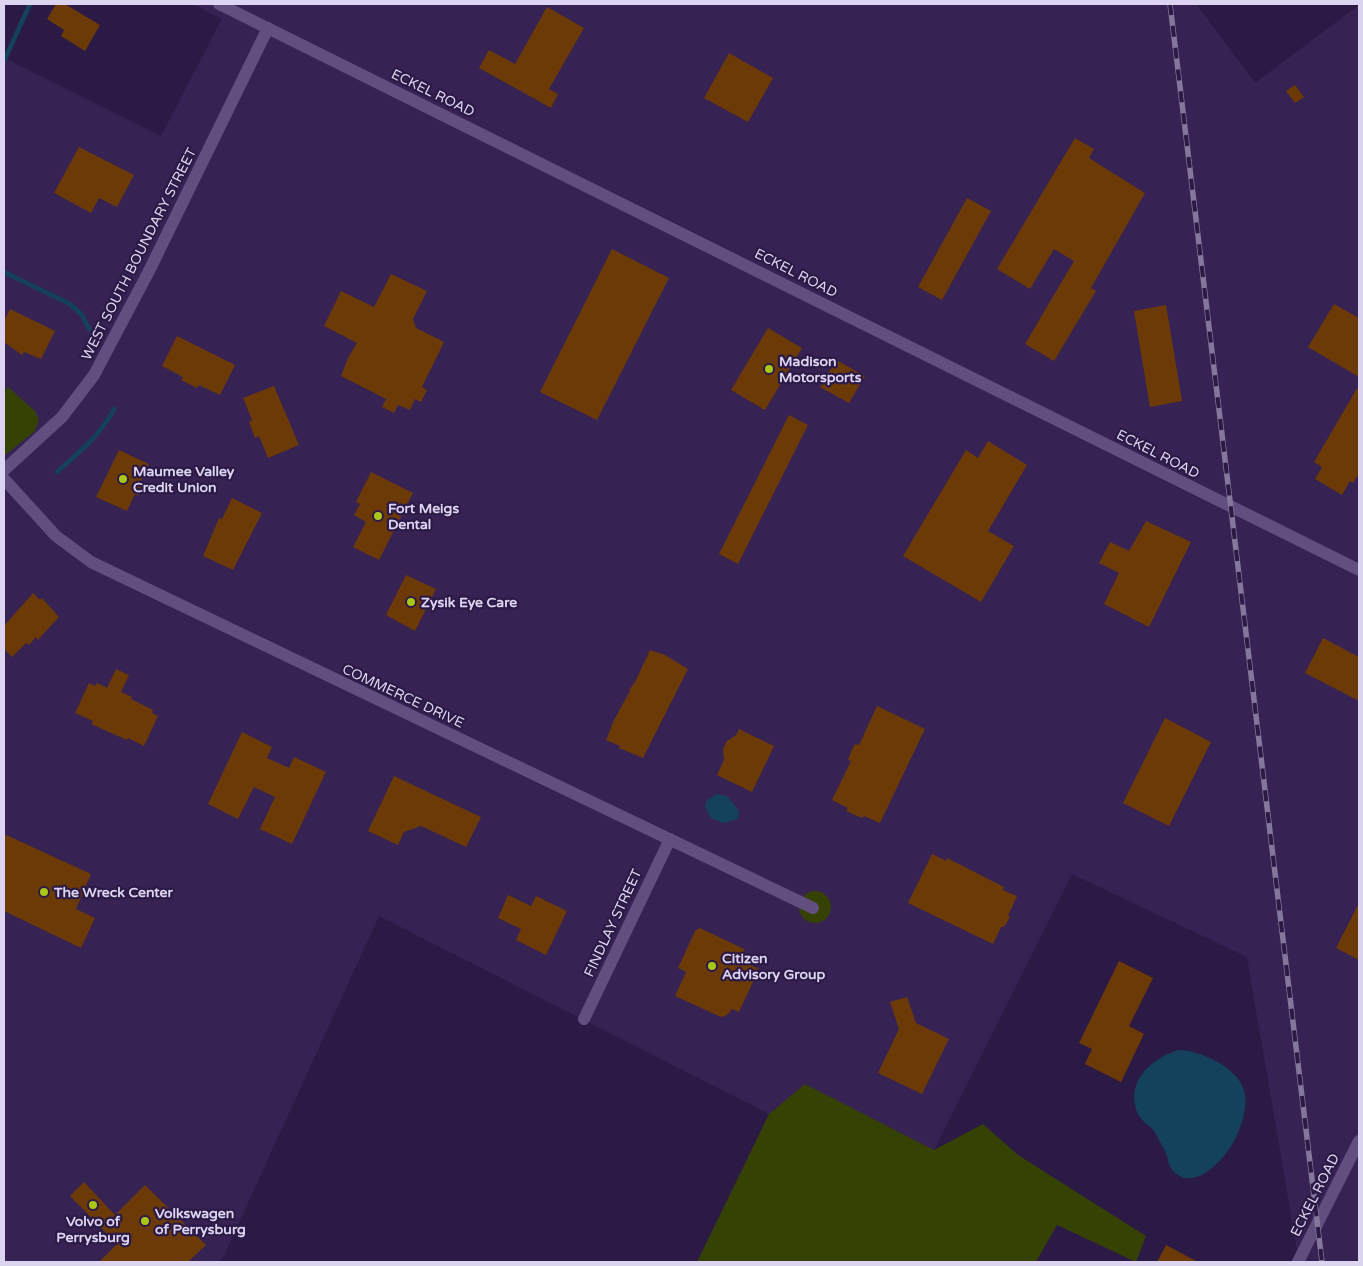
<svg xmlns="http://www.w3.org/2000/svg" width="1363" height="1266" viewBox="0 0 1363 1266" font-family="'Varela Round',sans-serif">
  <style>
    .built { fill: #362354 }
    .green { fill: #364104 }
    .water { fill: #14425d }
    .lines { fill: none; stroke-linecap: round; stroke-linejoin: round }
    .stream { stroke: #14425d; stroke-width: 4.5 }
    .building { fill: #6c3a06 }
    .minor { stroke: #604f7f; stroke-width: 12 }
    .rail-casing { stroke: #84779b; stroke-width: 5.5 }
    .rail { stroke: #2c1a46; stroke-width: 4; stroke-dasharray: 11; stroke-linecap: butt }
    .poi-dot { fill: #abc716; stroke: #2c1a46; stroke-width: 2 }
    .labels { text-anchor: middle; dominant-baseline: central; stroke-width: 4.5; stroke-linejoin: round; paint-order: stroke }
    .street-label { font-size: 14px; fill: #dcd4f0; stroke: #2c1a46 }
    .poi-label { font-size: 14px; font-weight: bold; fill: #dcd4f0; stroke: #2c1a46; text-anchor: start }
  </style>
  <rect width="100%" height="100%" fill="#2c1a46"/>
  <path class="built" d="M193,4H1196L1255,83L1359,5V1262H1299L1247,957L1072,874L915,1188L379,916L221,1262H4V58L161,136L222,19Z"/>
  <path class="green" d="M8,387L35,411L39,420L35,431L4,456V392Z
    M799 907a16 16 0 1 1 32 0a16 16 0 1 1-32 0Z
    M805,1084L934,1150L983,1124L1018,1155L1146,1236L1136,1262L1057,1225L1036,1262H697L769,1114Z"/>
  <path class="water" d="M717,794L727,796L739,811L738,819L723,823L711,818L705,807L707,800Z
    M1179,1050C1201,1051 1237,1067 1244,1090C1249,1105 1241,1128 1234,1141C1224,1160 1191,1197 1170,1167C1168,1163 1168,1157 1166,1153C1163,1147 1160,1142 1157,1136C1153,1126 1142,1123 1138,1114C1124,1083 1151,1058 1179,1050Z"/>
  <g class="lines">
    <path class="stream" d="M4,61L30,4
      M4,272L70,304L82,315L89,329
      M57,472C79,452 101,435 114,409"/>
  </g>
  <path class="building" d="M56,4H65L100,25L85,51L61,36L64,30L47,19Z
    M547,7L584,28L549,89L558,94L551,108L479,68L489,50L515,64Z
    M729,53L773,78L748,122L704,98Z
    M1295,85L1304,97L1295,103L1286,91Z
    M1075,138L1094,149L1089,158L1145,193L1091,288L1096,291L1054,361L1025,344L1074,261L1054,249L1030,289L997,269Z
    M79,147L134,175L117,207L99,198L91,213L54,193Z
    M967,198L991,211L942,300L918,287Z
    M612,249L669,278L597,420L540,392Z
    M391,274L427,291L413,319L416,328L444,342L422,387L427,390L421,402L415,399L410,410L398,405L394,413L382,407L386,399L341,376L348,358L357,343L324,326L341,291L374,307Z
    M1334,304L1359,318V377L1308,347Z
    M1166,305L1182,401L1150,407L1134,311Z
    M10,309L55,331L41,359L24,352L22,355L4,342V321Z
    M768,328L802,348L765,410L731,390Z
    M177,336L235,365L220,395L199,385L197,388L181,380L183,377L162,366Z
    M836,360L865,376L849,403L820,387Z
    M1359,385V473L1353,483L1350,481L1342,495L1315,479L1322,467L1314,462Z
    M274,386L299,445L268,458L259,436L255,438L249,422L252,420L243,398Z
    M789,415L808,425L738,564L719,554Z
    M988,441L1027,465L988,531L1014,546L981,602L903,556L966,450L978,458Z
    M119,450L149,464L141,481L144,483L138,496L135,494L127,511L96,497Z
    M371,472L413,493L379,560L353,547L366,522L354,515L360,504L356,502Z
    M232,498L262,513L233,570L203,556L219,518L222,519Z
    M1146,521L1191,542L1149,627L1104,604L1119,573L1099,563L1110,542L1129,551Z
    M406,575L436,589L415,631L386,615Z
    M33,593L40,600L42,598L59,617L38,640L36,637L29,645L26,643L12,657L4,649V626Z
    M1323,638L1359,657V701L1305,673Z
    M650,650L665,655L688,669L643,758L619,748L620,746L606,740L614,720L630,691L629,690L635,682Z
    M116,669L129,675L121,692L132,697L131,699L153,710L152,713L158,716L144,746L128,738L127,740L91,724L93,721L75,713L89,683L95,686L97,683L107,688Z
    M877,706L925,729L880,823L864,816L862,818L846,811L848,808L832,800L851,761L848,760L851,752L855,744L859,745Z
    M1165,718L1211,742L1169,826L1123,803Z
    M739,729L774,746L752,792L717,775L724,760L723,749L727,741L736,735Z
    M242,732L272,747L267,758L289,768L294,757L326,772L292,844L260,829L275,797L254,787L238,819L208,804Z
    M394,776L481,817L466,847L421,826L404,832L398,845L368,831Z
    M4,834L91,874L76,909L95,918L81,948L4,911Z
    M932,854L946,861L947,858L1004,887L1003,890L1017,896L1008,916L1010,917L1004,927H1001L993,944L908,903Z
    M508,895L531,906L536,896L567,911L546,955L516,940L521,929L498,918Z
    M1359,903V960L1336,948Z
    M700,928L744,949L746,963L759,969L739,1012L732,1009L727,1015L721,1017L675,996L686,972L678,968L695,931Z
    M1119,961L1153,978L1129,1026L1144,1034L1121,1082L1085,1064L1092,1049L1079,1043Z
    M907,997L916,1023L949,1039L922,1094L878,1073L899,1029L890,1002Z
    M84,1182L115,1215L145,1185L206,1245L188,1262H99L117,1244L70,1196Z
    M1166,1245L1198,1262H1157Z"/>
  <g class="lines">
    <path class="minor" d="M219,4L1359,570
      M4,470L62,417L94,375L149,271L268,28
      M4,479L56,536L91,562L813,908
      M584,1019L670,839
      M1298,1262L1359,1141"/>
    <g class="rail-casing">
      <path id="rail" d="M1170,4L1322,1262"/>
    </g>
    <use href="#rail" class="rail"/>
  </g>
  <g class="poi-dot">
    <circle cx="769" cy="369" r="5"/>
    <circle cx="123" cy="479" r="5"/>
    <circle cx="378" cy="516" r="5"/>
    <circle cx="411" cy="602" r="5"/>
    <circle cx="44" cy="892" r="5"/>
    <circle cx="712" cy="966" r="5"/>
    <circle cx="93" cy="1205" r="5"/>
    <circle cx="145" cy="1221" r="5"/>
  </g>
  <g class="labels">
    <g class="street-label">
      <text transform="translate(433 93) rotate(26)">ECKEL ROAD</text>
      <text transform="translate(139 254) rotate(-63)">WEST SOUTH BOUNDARY STREET</text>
      <text transform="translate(796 273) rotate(27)">ECKEL ROAD</text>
      <text transform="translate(1158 454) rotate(27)">ECKEL ROAD</text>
      <text transform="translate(403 696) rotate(25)">COMMERCE DRIVE</text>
      <text transform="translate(613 923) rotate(-65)">FINDLAY STREET</text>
      <text transform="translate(1315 1195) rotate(-63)">ECKEL ROAD</text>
    </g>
    <g class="poi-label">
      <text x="779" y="361">Madison<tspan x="779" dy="16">Motorsports</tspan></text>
      <text x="133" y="471">Maumee Valley<tspan x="133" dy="16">Credit Union</tspan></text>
      <text x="388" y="508">Fort Meigs<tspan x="388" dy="16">Dental</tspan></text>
      <text x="421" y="602">Zysik Eye Care</text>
      <text x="54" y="892">The Wreck Center</text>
      <text x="722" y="958">Citizen<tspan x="722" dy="16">Advisory Group</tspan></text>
      <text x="155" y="1213">Volkswagen<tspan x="155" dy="16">of Perrysburg</tspan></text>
      <text x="93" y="1221" text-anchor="middle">Volvo of<tspan x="93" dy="16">Perrysburg</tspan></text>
    </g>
  </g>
  <rect width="1363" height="1266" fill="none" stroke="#dcd4f0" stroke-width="10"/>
</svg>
